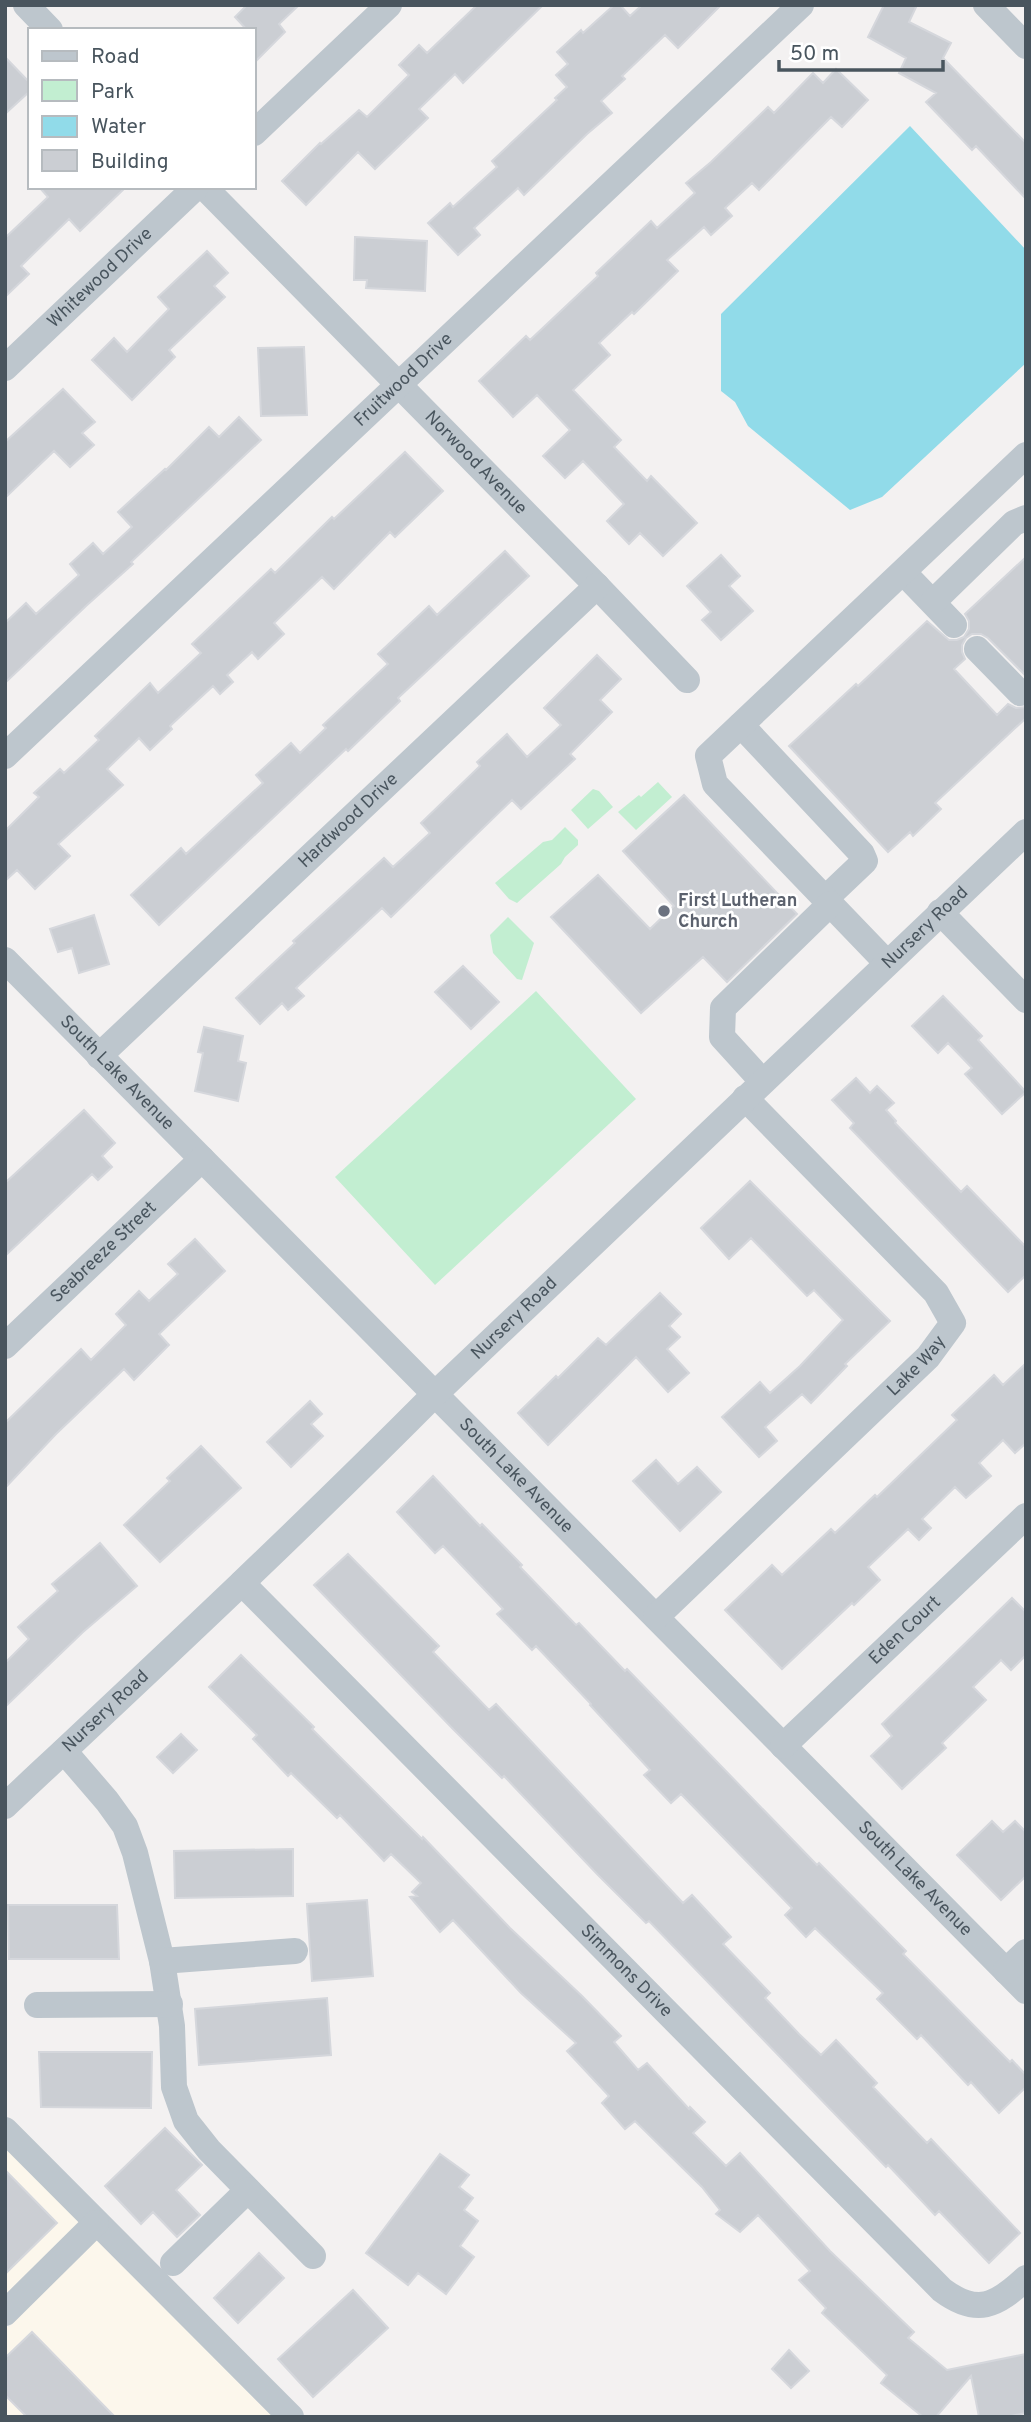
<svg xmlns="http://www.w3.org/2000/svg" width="1031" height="2422" viewBox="0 0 1031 2422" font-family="Overpass,sans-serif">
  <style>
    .commercial { fill: #fcf7ec }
    .green { fill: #c2eed1 }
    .water { fill: #91dbe9 }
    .building { fill: #cbced3; stroke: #d5d7dc; stroke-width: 2 }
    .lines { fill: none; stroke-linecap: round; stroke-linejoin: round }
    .minor { stroke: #bdc6cd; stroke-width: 26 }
    .worship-dot { fill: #6b7280; stroke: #fff; stroke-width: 2.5 }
    .labels { text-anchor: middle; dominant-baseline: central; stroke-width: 5; stroke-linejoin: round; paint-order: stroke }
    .street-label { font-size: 18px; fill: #49555e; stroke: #fff }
    .worship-label { font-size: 18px; font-weight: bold; fill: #5b616d; stroke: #fff; text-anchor: start }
  </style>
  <rect width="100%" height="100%" fill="#f3f1f1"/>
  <path class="commercial" d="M5,2130L31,2157L305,2417H5V2325L9,2327L24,2312L5,2293Z"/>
  <path class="green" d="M658,782L672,797L636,830L618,812L639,795L641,797Z
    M593,789L599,791L613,807L588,829L571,810Z
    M565,827L578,840V845L565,857L561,864L517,903L509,899L495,883L543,842L552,840Z
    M508,917L534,943L522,980L517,979L493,953L490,935Z
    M536,991L636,1099L435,1285L335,1177Z"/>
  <path class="water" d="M910,126L1026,250V363L882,497L850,510L748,426L735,402L721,391V314Z"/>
  <path class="building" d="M247,5H299L279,24L285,32L254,63V30H247L235,17Z
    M477,5H543L463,83L455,74L419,109L428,118L375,169L358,152L306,205L282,181L320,143L321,144L359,110L367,117L409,75L399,65L419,45L427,53Z
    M614,5H620L630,16L642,5H721L678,48L665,35L622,76L625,79L601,101L612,113L587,134L524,195L518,188L474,228L480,235L458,255L428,223L450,203L453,207L497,167L492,161L557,100L555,98L567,87L556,75L568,64L557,52L581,30L583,33Z
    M884,5H917L909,22L951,43L943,58L1026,143V199L976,146L972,150L926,102L936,93L899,73L906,58L868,37Z
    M5,57L30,83V91L5,114Z
    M836,69L868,100L842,127L831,117L759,190L752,183L725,208L732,216L711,235L704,227L667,260L678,271L634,314L632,312L599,343L610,355L573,390L621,440L614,447L647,481L651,476L697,523L663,556L640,533L629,544L607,521L624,504L583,461L565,478L543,456L570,430L537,395L513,417L479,381L526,336L530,340L598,276L596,273L651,221L657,228L695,193L686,183L711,162L768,107L774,113L813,73L823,83Z
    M39,187H126L80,231L69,219L21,266L29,274L5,297V238L48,197Z
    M355,237L427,241L425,291L366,288L367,280H354Z
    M207,251L228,273L214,286L225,297L169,350L175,357L132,400L92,360L114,338L127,352L169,309L158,297Z
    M304,347L307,415L261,416L258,348Z
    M63,389L95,422L82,433L94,445L70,467L54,451L5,498V442Z
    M239,417L261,440L131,562L133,564L86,606L5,683V623L26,603L36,614L79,575L70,564L93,543L103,554L132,527L118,512L165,469L166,470L209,427L219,437Z
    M405,452L443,491L395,537L390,532L334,589L322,577L274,623L284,634L258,659L252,652L227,675L233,682L220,694L213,686L170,726L172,729L150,750L139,738L107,769L123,785L58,844L70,856L35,889L17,870L5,881V831L39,797L34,793L60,769L64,773L99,740L95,736L150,683L158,693L201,653L192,644L271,569L275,573L332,517L334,519Z
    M505,551L529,576L398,698L400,701L348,751L346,749L159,925L131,895L181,848L186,854L263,783L256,775L291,743L300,753L326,728L323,725L388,664L378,654L429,606L437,615Z
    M721,555L740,576L729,586L753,611L721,640L702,620L711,612L687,586Z
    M1026,557V676L988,638L981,634H972L966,638L962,645V652L965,659L954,669L997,715L1008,704L1016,708L1026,707V718L935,803L941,809L913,836L910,832L888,852L789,746L856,684L858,686L927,621L949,640H957L964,637L969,629V621L965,614Z
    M597,655L621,679L600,700L612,712L570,754L575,759L521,809L512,800L391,917L382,908L296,988L304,996L288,1010L282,1003L260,1024L236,998L295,943L293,941L384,858L393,867L430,833L421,823L480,766L477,762L507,734L527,757L561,725L544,708Z
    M684,795L797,914L727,982L703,957L641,1013L551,917L598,875L650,929L674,906L623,851Z
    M94,915L109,964L79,973L72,948L58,952L50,929Z
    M463,966L499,1002L471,1029L435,992Z
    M943,996L982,1036L978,1040L1026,1092L1002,1114L965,1074L972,1068L948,1043L938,1053L912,1026Z
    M204,1027L243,1036L238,1061L246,1063L238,1101L195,1091L203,1053L198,1052Z
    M856,1078L870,1093L877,1086L894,1103L886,1110L896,1121L895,1123L961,1192L967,1186L1026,1247V1275L1008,1292L850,1128L854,1123L832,1100Z
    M84,1110L115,1143L102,1156L112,1167L98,1180L92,1174L5,1256V1183Z
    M750,1181L890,1321L845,1364L847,1366L811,1403L802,1394L765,1427L777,1441L759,1457L722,1417L760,1382L770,1393L800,1366L843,1320L814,1290L807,1296L751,1238L729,1259L701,1228Z
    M195,1239L225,1271L159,1334L169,1345L134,1380L124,1369L56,1434L5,1488V1423L81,1349L91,1360L126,1325L116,1314L139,1291L149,1301L178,1274L168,1264Z
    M660,1293L681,1314L669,1326L680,1337L667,1349L689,1373L668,1392L636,1357L548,1445L518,1413L556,1376L558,1378L598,1338L606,1345Z
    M1026,1363V1443L1015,1453L1003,1440L979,1463L991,1476L966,1498L955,1487L922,1519L931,1528L919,1540L908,1529L868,1567L880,1580L854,1605L852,1603L782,1669L725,1610L772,1565L782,1575L831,1529L835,1533L875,1495L877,1497L957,1420L952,1415L994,1375L1003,1385Z
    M310,1401L322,1414L311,1424L323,1436L291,1467L267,1442Z
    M201,1446L241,1488L160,1562L124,1525L170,1481L167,1478Z
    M656,1460L678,1484L697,1467L721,1492L680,1531L633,1481Z
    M433,1476L480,1526L482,1524L522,1565L520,1567L576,1625L579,1623L625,1671L627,1669L817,1865L819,1863L906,1951L903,1954L1010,2062L1012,2060L1026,2075V2087L999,2113L971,2082L968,2085L921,2035L917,2039L877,1999L883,1993L815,1928L806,1937L785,1915L792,1908L681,1794L671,1803L644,1775L650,1770L590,1705L591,1704L536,1646L532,1650L497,1614L503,1609L443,1546L435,1553L397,1512Z
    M100,1543L137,1586L83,1632L5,1707V1663L29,1639L18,1627L58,1591L52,1584Z
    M348,1554L439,1646L433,1652L489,1710L496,1704L683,1903L692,1895L731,1937L723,1944L770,1993L765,1998L799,2034L821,2055L836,2040L877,2083L873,2087L927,2143L931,2139L1020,2233L989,2263L939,2211L935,2215L888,2165L886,2167L649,1921L646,1923L598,1875L504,1776L502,1778L453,1729L314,1585Z
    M1012,1598L1026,1612V1655L1011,1670L1001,1660L973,1687L986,1700L942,1743L946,1748L902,1789L871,1756L892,1736L882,1724Z
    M241,1655L314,1727L312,1729L422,1839L423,1837L510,1928L582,1996L621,2036L614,2042L638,2070L647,2063L689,2109L690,2107L705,2122L693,2133L726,2166L740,2153L830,2251L914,2332L908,2338L947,2370L1026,2354V2413L1006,2417H979L971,2376L936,2417H923L881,2383L887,2375L822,2313L826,2308L799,2280L810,2271L758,2215L740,2232L716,2214L720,2210L702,2187L635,2121L625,2129L602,2103L609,2096L567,2051L576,2043L521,1993L453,1920L440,1932L410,1897L417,1896L412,1892L421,1883L391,1854L384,1861L340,1815L337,1818L291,1773L288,1776L253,1739L257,1735L209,1687Z
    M181,1734L197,1750L173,1773L157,1757Z
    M992,1821L1003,1832L1015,1821L1026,1832V1876L1001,1900L957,1855Z
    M293,1849V1896L175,1898L174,1851Z
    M367,1900L373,1976L312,1981L307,1904Z
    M8,1905H117L119,1959H9Z
    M327,1998L331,2055L199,2065L195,2009Z
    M39,2052H152L151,2108L41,2107Z
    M165,2128L202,2165L176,2190L200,2215L177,2237L153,2212L141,2224L105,2186Z
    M440,2154L469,2175L459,2187L473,2198L464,2210L478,2221L460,2246L474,2257L446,2294L418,2273L408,2285L366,2253Z
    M5,2170L57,2223L5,2274Z
    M259,2253L284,2278L238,2323L214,2298Z
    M353,2290L388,2328L313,2397L278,2359Z
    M32,2332L115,2417H27L5,2395V2358Z
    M789,2350L809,2371L791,2388L772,2369Z"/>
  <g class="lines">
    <g class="minor">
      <path d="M26,5L50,30"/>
      <path d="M986,5L1026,46"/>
      <path d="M254,133L389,5"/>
      <path id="s1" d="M204,187L597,586L687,680"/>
      <path id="s2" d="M5,368L196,187"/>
      <path d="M903,572L954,625"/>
      <path d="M933,602L1014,523L1026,518"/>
      <path d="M977,649L1020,693"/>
      <path d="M741,725L862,854L865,861L825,899"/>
      <path id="s3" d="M5,756L801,5"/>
      <path d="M940,912L1026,1000"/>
      <path id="s4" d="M5,960L1026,1991"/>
      <path d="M887,963L715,784L708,756L1026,455"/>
      <path id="s5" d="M99,1056L597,586"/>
      <path d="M762,1081L722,1037L723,1008L830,904"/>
      <path id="s6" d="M5,1346L202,1159"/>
      <path id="s7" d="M242,1583L942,2290C977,2316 996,2306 1026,2278"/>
      <path id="s8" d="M656,1617L928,1357L953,1323L936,1293L745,1098"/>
      <path id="s9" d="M783,1746L1026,1516"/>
      <path d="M64,1751L107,1801L125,1826L135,1853L162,1961L172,2026L174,2087L186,2121L209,2150L313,2256"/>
      <path id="s10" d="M5,1806C150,1670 295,1535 435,1394L1026,832"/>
      <path d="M162,1961L295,1951"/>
      <path d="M1006,1971L1026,1952"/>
      <path d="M37,2005L170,2004"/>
      <path d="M5,2130L291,2417"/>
      <path d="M173,2263L248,2190"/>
      <path d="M5,2313L96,2223"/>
    </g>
  </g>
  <circle class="worship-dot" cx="664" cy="911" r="7"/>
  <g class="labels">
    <g class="street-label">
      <text stroke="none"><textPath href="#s2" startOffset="131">Whitewood Drive</textPath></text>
      <text stroke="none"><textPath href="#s3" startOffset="548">Fruitwood Drive</textPath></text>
      <text stroke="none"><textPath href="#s1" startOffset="387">Norwood Avenue</textPath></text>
      <text stroke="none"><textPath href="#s5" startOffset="343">Hardwood Drive</textPath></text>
      <text stroke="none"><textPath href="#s10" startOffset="1272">Nursery Road</textPath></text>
      <text stroke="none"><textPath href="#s4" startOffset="159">South Lake Avenue</textPath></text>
      <text stroke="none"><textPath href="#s6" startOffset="136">Seabreeze Street</textPath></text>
      <text stroke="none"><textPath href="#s10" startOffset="705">Nursery Road</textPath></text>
      <text stroke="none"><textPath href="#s8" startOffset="362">Lake Way</textPath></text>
      <text stroke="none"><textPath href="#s4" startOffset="726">South Lake Avenue</textPath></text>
      <text stroke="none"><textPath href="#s9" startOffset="168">Eden Court</textPath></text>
      <text stroke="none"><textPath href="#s10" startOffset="138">Nursery Road</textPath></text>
      <text stroke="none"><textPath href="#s4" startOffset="1293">South Lake Avenue</textPath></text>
      <text stroke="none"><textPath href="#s7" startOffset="546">Simmons Drive</textPath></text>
    </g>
    <g class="worship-label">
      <text x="678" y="901">First Lutheran<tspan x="678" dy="21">Church</tspan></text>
    </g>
  </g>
  <rect width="1031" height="2422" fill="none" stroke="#49555e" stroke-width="14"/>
  <rect x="28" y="28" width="228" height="161" fill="#ffffff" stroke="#b6bbbf" stroke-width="2"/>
  <rect x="42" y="51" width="35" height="10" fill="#bdc6cd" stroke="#b6bbbf" stroke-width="2"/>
  <text x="91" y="63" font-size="21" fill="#49555e">Road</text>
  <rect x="42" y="80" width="35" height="21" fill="#c2eed1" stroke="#b6bbbf" stroke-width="2"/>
  <text x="91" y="98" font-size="21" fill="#49555e">Park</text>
  <rect x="42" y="116" width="35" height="21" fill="#91dbe9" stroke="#b6bbbf" stroke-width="2"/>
  <text x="91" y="133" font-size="21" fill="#49555e">Water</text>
  <rect x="42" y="150" width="35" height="21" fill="#cbced3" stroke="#b6bbbf" stroke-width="2"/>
  <text x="91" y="168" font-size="21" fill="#49555e">Building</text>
  <path d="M779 60v10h164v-10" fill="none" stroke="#49555e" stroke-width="3.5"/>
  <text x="790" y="60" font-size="21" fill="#49555e" stroke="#ffffff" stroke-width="5" paint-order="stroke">50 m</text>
</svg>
